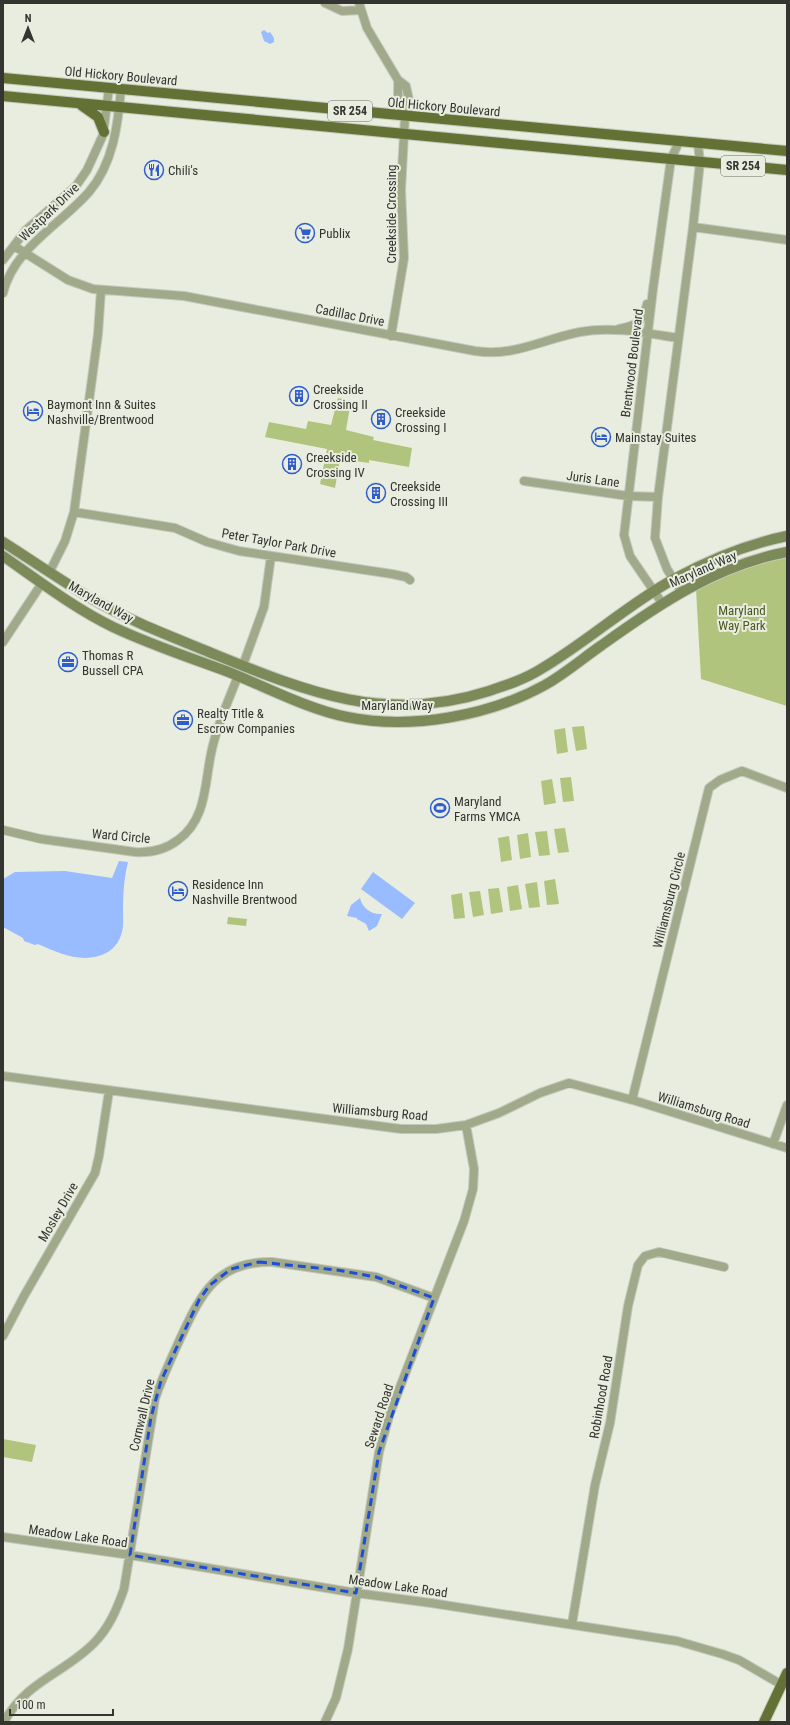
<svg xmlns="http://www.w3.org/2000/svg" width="790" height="1725" viewBox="0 0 790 1725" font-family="'Roboto Condensed',sans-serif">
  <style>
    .green { fill: #b1c47e }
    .water { fill: #9bf }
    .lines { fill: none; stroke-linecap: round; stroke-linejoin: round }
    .street-casing { stroke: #c4c8bc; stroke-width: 10 }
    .secondary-casing { stroke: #c4c8bc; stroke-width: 12 }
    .primary-casing { stroke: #c4c8bc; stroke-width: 12 }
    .street { stroke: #a0a989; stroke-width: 8 }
    .secondary { stroke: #7c8959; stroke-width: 10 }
    .primary { stroke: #637234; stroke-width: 10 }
    .marked { fill: none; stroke: #1d4ed8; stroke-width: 3; stroke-dasharray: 8 5; stroke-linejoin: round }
    .labels { text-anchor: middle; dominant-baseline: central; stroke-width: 4; stroke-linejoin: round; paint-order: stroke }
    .shield { fill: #e8eddf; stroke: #6a6c64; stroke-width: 1 }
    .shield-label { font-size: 12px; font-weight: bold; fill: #343530 }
    .street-label { font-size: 13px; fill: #343530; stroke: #e8eddf }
    .poi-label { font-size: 13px; fill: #343530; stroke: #e8eddf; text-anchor: start }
    .park-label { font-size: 13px; fill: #4a561f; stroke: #e8eddf }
  </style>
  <rect width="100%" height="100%" fill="#e8eddf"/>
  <path class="green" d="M338,398L351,401L346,430L374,437L373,440L412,448L409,467L369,460V463L340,459L335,488L320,484L327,449L265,437L269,422L306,429L308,421L331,425Z
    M787,554V706L701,679L696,589L752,562Z
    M584,726L587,749L576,751L572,727Z
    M565,728L568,752L557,754L554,730Z
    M571,777L574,801L563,802L560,778Z
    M552,779L556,803L544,805L541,781Z
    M565,828L569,852L558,853L554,829Z
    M547,831L550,855L539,856L535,832Z
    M528,833L531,857L520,859L517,835Z
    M509,836L512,860L501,862L498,838Z
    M555,879L559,904L547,905L544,881Z
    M537,882L540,907L529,908L525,884Z
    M518,885L522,909L510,911L507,887Z
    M499,888L503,912L491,914L488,889Z
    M480,891L484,915L473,917L469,892Z
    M462,893L465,918L454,919L451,895Z
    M228,917L247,919L246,926L227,924Z
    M3,1439L36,1445L32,1462L3,1457Z"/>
  <path class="water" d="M264,30L268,33L270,32L274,38V42L270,44L264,41L261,32Z
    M119,861L128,862C124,878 123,894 123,911C123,919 124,928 121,935C119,942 114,948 108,952C85,965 60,954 38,944L35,945L24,941L23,938L3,927V879L15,872L65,871L112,878Z
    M373,872L415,903L402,919L361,889Z
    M360,898C362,908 372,915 382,914L377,926L369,931L366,924L357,919V918L347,916L351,905Z"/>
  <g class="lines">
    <g class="street-casing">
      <path id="street" d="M325,3L342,11L361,10
        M359,3L367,28L398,80
        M693,227L787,240
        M14,246L68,280L93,289L184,296L475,351C515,357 543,339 580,332C612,326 646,333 678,338
        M3,260L26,230L76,186L87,170L103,135L109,88
        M3,293C14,248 60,225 89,192C113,164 118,125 121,89
        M619,329C637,325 643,323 647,304
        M391,336L404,258L401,190L405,116L409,100L406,86L398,80C399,96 395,102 405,116
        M524,481L628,496L658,497
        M74,512L175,528L207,542L239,551L392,574L406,577L410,580
        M50,571L65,541L74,512L98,334L101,290
        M681,591L667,569L655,538L658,497L693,227L700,162L698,144
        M662,603L630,556L624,535L653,289L671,159L679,142
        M3,642L42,583
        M243,665L264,607L271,556
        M3,830L41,839L135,852C151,853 165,850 178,840C209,818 204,778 213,745C219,721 229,699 238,676
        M3,1076L401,1129H436L466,1125L499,1113L540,1093L569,1083L636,1101L787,1148
        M632,1100L709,788L720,780L742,771L787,788
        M773,1144L787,1105
        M3,1336L24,1296L95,1173L99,1156L109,1091
        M3,1537L130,1555L356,1593L431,1603L677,1641L722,1654L739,1660L782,1685
        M572,1624L595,1485L610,1423L628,1306L638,1265L645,1256L659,1252L724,1267
        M4,1722C26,1681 65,1673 94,1643C109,1628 117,1609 124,1589L155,1399C162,1378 171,1359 180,1339C201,1294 216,1261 272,1262L376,1277L434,1298
        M325,1722L336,1698L348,1649L379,1452L390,1413L464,1221L473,1189L474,1169L466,1125"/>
    </g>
    <g class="secondary-casing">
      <path id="secondary" d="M3,542C33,561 63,582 94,600C130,621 170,636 209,652C305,691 384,725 489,691C507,685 525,679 541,669C587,642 627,605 674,579C709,560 748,544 787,536
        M3,556C39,581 74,608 113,627C149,644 188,657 226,671C264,686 307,709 347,717C411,730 489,716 545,685C566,673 583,658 602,645C659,604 717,565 787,552"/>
    </g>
    <g class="primary-casing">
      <path id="primary" d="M3,78L787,151
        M3,96L787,170
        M81,105L98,117L104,132
        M764,1722L787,1673"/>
    </g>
    <use href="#street" class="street"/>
    <use href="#secondary" class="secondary"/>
    <use href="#primary" class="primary"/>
  </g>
  <path class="marked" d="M259,1262L337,1270L376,1277L434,1298L379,1452L356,1593L130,1555L151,1417L161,1381L199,1300L210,1285L231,1269Z"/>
  <defs>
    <g id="restaurant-ring" transform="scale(1)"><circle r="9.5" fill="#e8eddf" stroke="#2f5dcc" stroke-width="1.5"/><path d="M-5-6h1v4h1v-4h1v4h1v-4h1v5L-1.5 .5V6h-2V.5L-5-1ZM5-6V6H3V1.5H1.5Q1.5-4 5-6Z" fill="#2f5dcc"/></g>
    <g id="supermarket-ring" transform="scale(1)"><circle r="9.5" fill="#e8eddf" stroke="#2f5dcc" stroke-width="1.5"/><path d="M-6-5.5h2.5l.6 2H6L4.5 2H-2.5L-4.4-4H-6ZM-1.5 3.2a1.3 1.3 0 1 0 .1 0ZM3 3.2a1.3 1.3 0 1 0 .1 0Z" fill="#2f5dcc"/></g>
    <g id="building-ring" transform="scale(1)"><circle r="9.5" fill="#e8eddf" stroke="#2f5dcc" stroke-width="1.5"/><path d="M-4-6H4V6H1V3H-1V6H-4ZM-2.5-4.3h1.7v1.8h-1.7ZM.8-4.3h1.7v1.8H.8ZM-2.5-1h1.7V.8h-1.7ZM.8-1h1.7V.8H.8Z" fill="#2f5dcc"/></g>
    <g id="hotel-ring" transform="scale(1)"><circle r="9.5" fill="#e8eddf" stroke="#2f5dcc" stroke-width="1.5"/><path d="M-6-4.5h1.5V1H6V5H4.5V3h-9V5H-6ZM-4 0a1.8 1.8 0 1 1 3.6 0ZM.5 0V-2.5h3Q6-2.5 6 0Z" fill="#2f5dcc"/></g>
    <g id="office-ring" transform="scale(1)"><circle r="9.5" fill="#e8eddf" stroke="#2f5dcc" stroke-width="1.5"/><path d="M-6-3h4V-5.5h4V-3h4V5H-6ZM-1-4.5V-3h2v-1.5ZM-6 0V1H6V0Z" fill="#2f5dcc"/></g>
    <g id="stadium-ring" transform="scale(1)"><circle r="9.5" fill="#e8eddf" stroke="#2f5dcc" stroke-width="1.5"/><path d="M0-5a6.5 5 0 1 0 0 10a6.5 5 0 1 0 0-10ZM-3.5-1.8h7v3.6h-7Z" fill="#2f5dcc"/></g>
  </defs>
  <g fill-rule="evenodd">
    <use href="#restaurant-ring" x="154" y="170"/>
    <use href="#supermarket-ring" x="305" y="233"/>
    <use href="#building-ring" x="299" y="396"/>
    <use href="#hotel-ring" x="33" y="411"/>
    <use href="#building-ring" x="381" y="419"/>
    <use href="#hotel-ring" x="601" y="437"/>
    <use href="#building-ring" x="292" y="464"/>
    <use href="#building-ring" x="376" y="493"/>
    <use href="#office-ring" x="68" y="662"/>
    <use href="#office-ring" x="183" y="720"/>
    <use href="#stadium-ring" x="440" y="808"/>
    <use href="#hotel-ring" x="178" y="891"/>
  </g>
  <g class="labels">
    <g class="shield">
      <rect x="328" y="101" width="44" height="20" rx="3"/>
      <rect x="721" y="156" width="44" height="20" rx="3"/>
    </g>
    <g class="shield-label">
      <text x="350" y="111">SR 254</text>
      <text x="743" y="166">SR 254</text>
    </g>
    <g class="street-label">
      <text transform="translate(121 76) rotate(5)">Old Hickory Boulevard</text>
      <text transform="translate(444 107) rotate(5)">Old Hickory Boulevard</text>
      <text transform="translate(49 212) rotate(-44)">Westpark Drive</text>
      <text transform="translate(391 214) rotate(-90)">Creekside Crossing</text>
      <text transform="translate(350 315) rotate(11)">Cadillac Drive</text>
      <text transform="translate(632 363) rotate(-83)">Brentwood Boulevard</text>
      <text transform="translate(593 479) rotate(8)">Juris Lane</text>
      <text transform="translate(279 543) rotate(10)">Peter Taylor Park Drive</text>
      <text transform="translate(703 569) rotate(-24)">Maryland Way</text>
      <text transform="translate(101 602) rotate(29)">Maryland Way</text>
      <text x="397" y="705">Maryland Way</text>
      <text transform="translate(121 836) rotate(5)">Ward Circle</text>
      <text transform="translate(669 900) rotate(-76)">Williamsburg Circle</text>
      <text transform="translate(704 1110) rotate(17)">Williamsburg Road</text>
      <text transform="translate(380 1112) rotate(5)">Williamsburg Road</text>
      <text transform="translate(58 1212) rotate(-60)">Mosley Drive</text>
      <text transform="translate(601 1397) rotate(-80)">Robinhood Road</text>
      <text transform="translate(142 1415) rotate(-77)">Cornwall Drive</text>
      <text transform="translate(379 1416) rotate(-72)">Seward Road</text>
      <text transform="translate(78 1536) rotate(8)">Meadow Lake Road</text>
      <text transform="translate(398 1586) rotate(8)">Meadow Lake Road</text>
    </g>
    <g class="poi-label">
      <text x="168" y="170">Chili's</text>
      <text x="319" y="233">Publix</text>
      <text x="313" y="389">Creekside<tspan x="313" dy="15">Crossing II</tspan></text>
      <text x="47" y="404">Baymont Inn &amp; Suites<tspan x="47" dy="15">Nashville/Brentwood</tspan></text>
      <text x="395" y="412">Creekside<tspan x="395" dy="15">Crossing I</tspan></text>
      <text x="615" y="437">Mainstay Suites</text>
      <text x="306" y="457">Creekside<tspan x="306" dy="15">Crossing IV</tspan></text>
      <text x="390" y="486">Creekside<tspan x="390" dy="15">Crossing III</tspan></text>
      <text x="82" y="655">Thomas R<tspan x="82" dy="15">Bussell CPA</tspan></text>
      <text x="197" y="713">Realty Title &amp;<tspan x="197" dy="15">Escrow Companies</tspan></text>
      <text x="454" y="801">Maryland<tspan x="454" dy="15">Farms YMCA</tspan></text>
      <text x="192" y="884">Residence Inn<tspan x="192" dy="15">Nashville Brentwood</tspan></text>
    </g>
    <g class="park-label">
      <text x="742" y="610">Maryland<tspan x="742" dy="15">Way Park</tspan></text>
    </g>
  </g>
  <rect width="790" height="1725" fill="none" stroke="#343530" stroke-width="8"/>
  <g transform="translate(28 28)" stroke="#e8eddf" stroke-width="3" paint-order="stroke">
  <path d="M0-3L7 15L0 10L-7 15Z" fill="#343530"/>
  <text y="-6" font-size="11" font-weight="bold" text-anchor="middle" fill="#343530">N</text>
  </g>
  <path d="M10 1709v6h103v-6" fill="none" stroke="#343530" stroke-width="2"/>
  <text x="16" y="1709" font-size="12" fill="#343530" stroke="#e8eddf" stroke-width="3" paint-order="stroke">100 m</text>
</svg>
